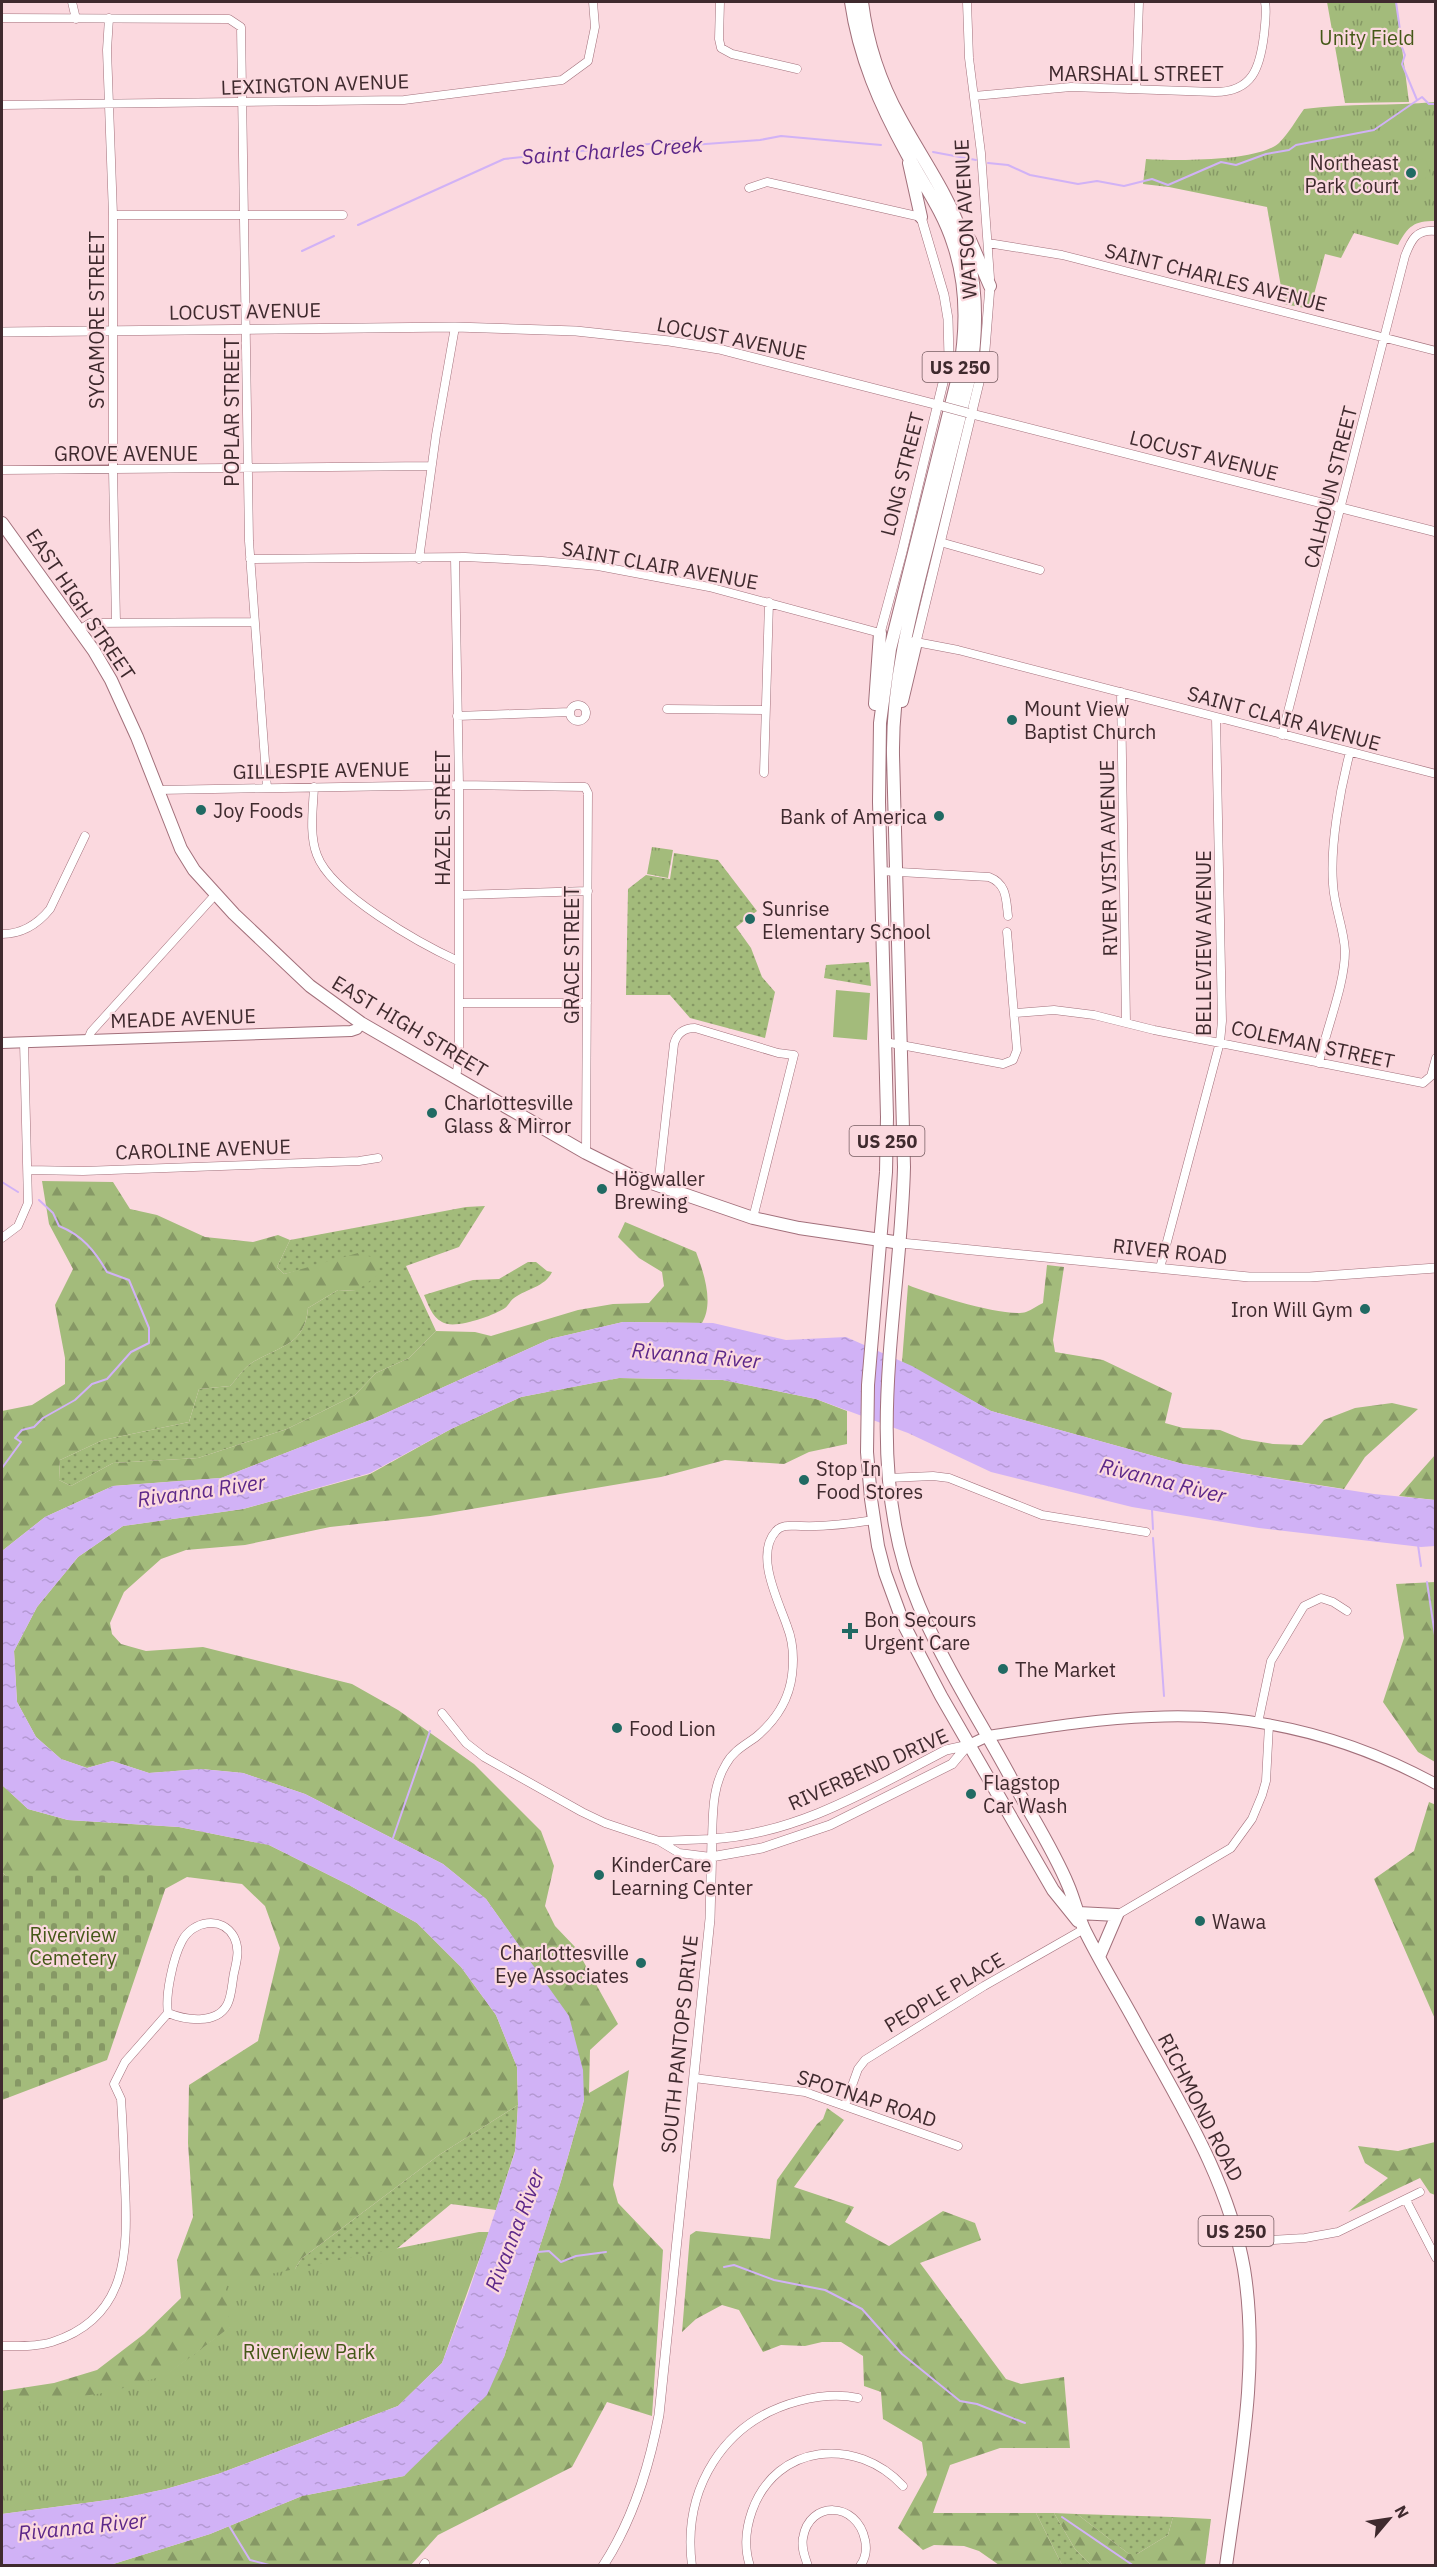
<svg xmlns="http://www.w3.org/2000/svg" width="1437" height="2567" viewBox="0 0 1437 2567" font-family="'IBM Plex Sans',sans-serif">
  <style>
    .grass { fill: url(#grass-dots) }
    .forest { fill: url(#forest-firs) }
    .cemetery { fill: url(#cemetery-stones) }
    .park { fill: url(#park-tufts) }
    .pitch { fill: #a3bb7b }
    .water { fill: url(#water-ripples) }
    .lines { fill: none; stroke-linecap: round; stroke-linejoin: round }
    .stream { stroke: #d1b2f6; stroke-width: 2 }
    .minor-casing { stroke: #a2707b; stroke-width: 9 }
    .tertiary-casing { stroke: #a2707b; stroke-width: 10 }
    .secondary-casing { stroke: #a2707b; stroke-width: 12 }
    .primary-casing { stroke: #a2707b; stroke-width: 14 }
    .trunk-casing { stroke: #a2707b; stroke-width: 14 }
    .minor { stroke: #fff; stroke-width: 8 }
    .tertiary { stroke: #fff; stroke-width: 9 }
    .secondary { stroke: #fff; stroke-width: 10 }
    .primary { stroke: #fff; stroke-width: 12 }
    .trunk { stroke: #fff; stroke-width: 12 }
    .tertiary-bridge-casing { stroke: #a2707b; stroke-width: 10; stroke-linecap: butt }
    .tertiary-bridge { stroke: #fff; stroke-width: 9 }
    .poi-dot { fill: #216a63; stroke: #fbd9df; stroke-width: 2 }
    .labels { text-anchor: middle; dominant-baseline: central; stroke-width: 4.5; stroke-linejoin: round; paint-order: stroke }
    .shield { fill: #fbd9df; stroke: #775e63; stroke-width: 1.5 }
    .shield-label { font-size: 18px; font-weight: bold; fill: #3f2a2e }
    .park-label { font-size: 20px; fill: #445817; stroke: #fbd9df }
    .street-label { font-size: 20px; fill: #3f2a2e; stroke: #fbd9df }
    .poi-label { font-size: 20px; fill: #3f2a2e; stroke: #fbd9df; text-anchor: start }
    .water-label { font-size: 21px; font-style: italic; fill: #5c2789; stroke: #fbd9df }
  </style>
  <defs>
    <pattern id="grass-dots" width="8" height="8" patternUnits="userSpaceOnUse" patternTransform="scale(1.5)"><rect width="8" height="8" fill="#a3bb7b"/><path d="M2 2h.1M6 6h.1" fill="none" stroke="#869865" stroke-width="1.8" stroke-linecap="round"/></pattern>
    <pattern id="forest-firs" width="22" height="20" patternUnits="userSpaceOnUse" patternTransform="scale(1.5)"><rect width="22" height="20" fill="#a3bb7b"/><path d="M5 1l3.5 6h-7zM16 11l3.5 6h-7z" fill="#869865"/></pattern>
    <pattern id="cemetery-stones" width="16" height="16" patternUnits="userSpaceOnUse" patternTransform="scale(1.5)"><rect width="16" height="16" fill="#a3bb7b"/><path d="M2 7V4a2 2 0 0 1 4 0v3zM10 15v-3a2 2 0 0 1 4 0v3z" fill="#869865"/></pattern>
    <pattern id="park-tufts" width="24" height="20" patternUnits="userSpaceOnUse" patternTransform="scale(1.5)"><rect width="24" height="20" fill="#a3bb7b"/><path d="M3 7l-1-3M5 7V3M7 7l1-3M15 17l-1-3M17 17v-4M19 17l1-3" fill="none" stroke="#869865"/></pattern>
    <pattern id="water-ripples" width="26" height="14" patternUnits="userSpaceOnUse" patternTransform="scale(1.5)"><rect width="26" height="14" fill="#d1b2f6"/><path d="M2 4q2-2 4 0t4 0M15 11q2-2 4 0t4 0" fill="none" stroke="#b499d3"/></pattern>
  </defs>
  <rect width="100%" height="100%" fill="#fbd9df"/>
  <path class="grass" d="M674,853L718,860L757,911L736,927L751,948L762,977L775,992L765,1038L690,1018L670,995H626L628,889L646,875L670,879Z
    M869,962L871,986L824,978L826,965Z
    M485,1206L459,1247L406,1266L436,1331L409,1358L376,1373L355,1395L287,1429L198,1458L113,1463L71,1486L59,1480L60,1460L103,1440L189,1422L199,1389L230,1386C237,1379 244,1367 253,1362C280,1346 305,1345 308,1308L338,1290L356,1291L318,1266L284,1274L277,1267L290,1240L466,1207Z
    M528,1262H536L547,1271L552,1272C545,1287 526,1289 514,1298C510,1301 508,1306 505,1308C493,1316 454,1330 442,1322C432,1317 428,1304 424,1295L473,1280L499,1279Z
    M518,2105L515,2151L496,2210L451,2204L318,2314L114,2413L284,2287L301,2259L439,2155Z
    M1036,2513H1054L1075,2549L1091,2565H1062Z
    M1077,2514L1173,2517L1168,2535L1137,2554H1129Z"/>
  <path class="forest" d="M42,1181L113,1182L130,1209L157,1215L205,1237L253,1242L278,1235L290,1240L277,1267L284,1274L358,1253L378,1259V1275L356,1291L338,1290L308,1308C305,1345 280,1346 253,1362C244,1367 237,1379 230,1386L199,1389L189,1422L103,1440L60,1460L59,1480L71,1486L113,1463L198,1458L287,1429L355,1395L376,1373L409,1358L436,1331L475,1332L491,1336L578,1310L613,1304L649,1303L664,1286L662,1272L639,1258L618,1237L625,1222L696,1252C704,1273 714,1303 702,1323L623,1322L550,1339L373,1419L221,1478L113,1486L45,1517L2,1551V1411L32,1405L65,1384V1358L55,1305L73,1269L49,1224Z
    M1047,1265L1064,1267L1053,1340L1055,1352L1103,1360L1172,1393L1165,1423L1183,1428L1220,1430L1242,1439L1273,1444L1302,1445L1324,1420L1355,1408L1392,1403L1418,1409L1365,1457L1344,1489L1183,1464L991,1411L902,1362L908,1285C930,1294 1005,1318 1026,1312C1032,1310 1038,1305 1043,1303Z
    M619,1378L723,1380L816,1399L847,1411V1444L809,1452L784,1464L725,1460L661,1477L430,1516L330,1527L245,1545L186,1550L161,1559L124,1592L110,1623L112,1634L121,1644L146,1651L203,1647L352,1684L398,1710L474,1764L541,1831L554,1866L545,1906L555,1926L576,1948L618,2024L590,2050L589,2093L629,2070L613,2185L618,2203L663,2250L652,2416L607,2402L572,2467L438,2535L411,2565H110L210,2534L302,2496L404,2476L504,2357L561,2181L584,2100L522,1950L486,1899L443,1864L305,1794L243,1773L201,1769L149,1773L112,1761L87,1768L61,1759L36,1737L17,1702L14,1651L37,1607L78,1557L123,1526L243,1509L370,1474L451,1429L521,1397Z
    M1435,1455V1500L1399,1496Z
    M1435,1582H1436L1435,1762L1418,1752L1383,1702L1404,1638L1396,1584Z
    M2,1785L28,1809L68,1820L179,1827L269,1845L349,1885L417,1923L461,1967L496,2015L517,2067L518,2105L439,2155L301,2259L284,2287L2,2498V2391L54,2383L97,2370L144,2334L181,2298L177,2260L193,2217L188,2143L189,2085L258,2041L280,1948L265,1906L242,1884L187,1877L154,1895L6,1876L2,1872Z
    M1429,1802L1436,1805L1435,2019L1374,1879L1414,1851Z
    M827,2108L844,2120L794,2187L854,2207L845,2222L889,2246L943,2211L975,2223L981,2240L920,2263L1006,2379L1021,2384L1064,2377L1070,2448H1000L950,2465L933,2513H1036L1062,2565H999L979,2551L964,2546L934,2545L923,2550L898,2528L927,2475L922,2442L883,2419L881,2392L864,2386L863,2356L841,2342H822L805,2346L781,2345L763,2352L739,2310L722,2305L696,2319L682,2332L690,2235L696,2231L770,2239L777,2180L817,2124L823,2119Z
    M1435,2142V2195L1430,2193L1420,2178L1348,2212L1388,2178L1365,2163L1358,2146L1398,2151Z
    M1054,2513L1077,2514L1129,2554H1137L1168,2535L1173,2517L1211,2519L1205,2565H1091L1075,2549Z"/>
  <path class="cemetery" d="M2,1872L6,1876L170,1875L107,2060L2,2100Z"/>
  <path class="park" d="M1327,2H1396L1409,102L1345,103Z
    M1435,102V221C1414,221 1408,226 1398,245L1354,233L1341,258L1325,254L1310,309L1284,304L1267,207L1169,187L1143,184L1146,159C1175,161 1258,162 1279,143C1289,133 1296,120 1304,109C1349,103 1391,106 1435,102Z
    M652,847L673,850L668,878L647,874Z
    M479,2232H489L442,2363L398,2406L218,2474L166,2489L123,2498L2,2514V2408L110,2392L156,2378L173,2371L230,2327L225,2283Z"/>
  <path class="pitch" d="M1425,158L1431,176L1398,188L1391,170Z
    M836,990L870,993L867,1040L833,1037Z"/>
  <path class="water" d="M623,1322L713,1323L786,1340L846,1337L912,1366L991,1411L1183,1464L1374,1494L1435,1500V1546L1421,1547L1259,1528L1132,1507L991,1472L908,1433L816,1399L723,1380L619,1378L521,1397L451,1429L370,1473L243,1509L123,1526L78,1557L37,1607L14,1651L17,1702L36,1737L61,1759L87,1768L112,1761L149,1773L201,1769L243,1773L305,1794L443,1864L486,1899L569,2016L583,2070L584,2100L561,2181L504,2357L487,2395L404,2476L302,2496L210,2534L110,2565H2V2514L123,2498L166,2489L218,2474L398,2406L442,2363L468,2294L515,2152L518,2105L517,2067L496,2015L461,1967L417,1923L349,1885L269,1845L179,1827L68,1820L28,1809L2,1785V1551L45,1517L113,1486L221,1478L373,1419L550,1339Z"/>
  <g class="lines">
    <path class="stream" d="M1396,2L1400,30L1398,37L1405,55L1402,64L1417,100
      M933,152L976,160
      M988,163L1008,165L1030,175L1078,184L1097,181L1124,186L1152,179L1168,185L1221,162L1236,165L1266,154L1289,150L1296,145L1374,130L1422,97L1429,104H1436
      M358,225L504,159L678,141L692,145L760,140L781,136L881,145
      M302,251L334,236
      M2,1182L18,1192
      M2,1468L21,1442L15,1438L22,1430L34,1427L43,1418L75,1400L92,1384L107,1379L131,1352L149,1343V1328L129,1280L107,1272C95,1251 82,1235 59,1226L53,1213L39,1200
      M1152,1510L1153,1529
      M1153,1538L1164,1696
      M1418,1545L1421,1566
      M1427,1582L1436,1642
      M393,1838L430,1731
      M538,2252L549,2251L561,2262L576,2256L606,2252
      M724,2267L734,2265L774,2280L825,2290L862,2309L902,2354L960,2401L977,2404L1025,2423
      M1062,2517L1134,2566
      M228,2524L250,2560L273,2566"/>
    <g class="minor-casing">
      <path id="minor" d="M72,2L76,19
        M720,2L719,39L721,48L732,54L797,69
        M967,2L969,58L981,153L990,278
        M2,18L229,19L241,27L249,541L267,788
        M109,18L107,50L113,215V470L116,623
        M1136,89L1139,2
        M974,96L1071,87L1215,92C1253,92 1260,67 1264,35C1265,24 1267,12 1265,2
        M2,105L404,100L562,80L588,61L595,27L593,2
        M749,188L767,182L921,217
        M113,215H343
        M988,243L1062,255L1436,351
        M2,470C145,470 288,468 431,466
        M940,542L1040,570
        M455,558L459,785V1059L456,1077
        M250,559L465,557L542,561L598,566L709,587L880,633
        M419,559L436,435L455,327
        M79,630L90,623L254,622
        M916,642L958,650L1436,774
        M1121,692L1126,1023
        M570 713a8 8 0 1 1 16 0a8 8 0 1 1-16 0Z
        M667,709L765,710
        M457,716L570,712
        M1282,735L1405,256C1411,240 1416,229 1436,231
        M764,773L769,602
        M314,787C313,809 309,835 317,855C331,894 421,944 458,961
        M158,790L459,785L585,787L588,793L586,1153
        M881,871L989,877C1007,884 1006,899 1008,916
        M459,895L588,891
        M2,934C22,934 37,925 50,909L85,836
        M459,1003H587
        M1015,1013L1054,1010L1094,1015L1154,1030L1423,1083L1431,1076L1436,1058
        M88,1039L91,1032L215,895
        M885,1042L1003,1064L1013,1060L1017,1050L1007,932
        M1319,1063C1326,1029 1345,985 1345,951C1344,928 1334,907 1333,884C1330,845 1340,790 1350,752
        M28,1170L83,1171L359,1161L378,1158
        M658,1187L674,1044C677,1033 684,1028 695,1028L778,1053L794,1055L753,1218
        M2,1238L18,1226L28,1203L24,1042
        M1160,1268L1220,1042L1222,1021L1216,718
        M888,1478L933,1476L949,1478L1042,1515L1146,1532
        M442,1713L466,1743L484,1757L582,1812L605,1823L659,1841L679,1853L711,1857
        M1258,1723L1271,1661L1304,1606L1321,1598L1333,1602L1347,1611
        M659,1841L712,1839C713,1813 712,1787 726,1764C733,1751 745,1745 756,1737C775,1721 789,1700 792,1675C794,1659 793,1641 787,1626C779,1602 754,1555 776,1531C782,1524 792,1526 801,1526C826,1527 849,1524 874,1520
        M1117,1915L1231,1848L1252,1819L1262,1795L1266,1781L1269,1725
        M694,2078L805,2092L958,2146
        M845,2105L858,2069L865,2060L984,1986L1084,1929
        M1406,2200L1436,2258
        M1239,2242L1305,2238L1338,2232L1420,2192
        M2,2346C18,2346 36,2347 52,2342C128,2318 128,2252 125,2186C124,2157 123,2128 121,2099L114,2084L125,2062L168,2013C185,2020 216,2025 227,2005C232,1996 232,1982 234,1973C237,1960 240,1949 234,1937C222,1915 192,1921 182,1941C173,1958 165,1995 168,2013
        M423,2566L425,2563
        M692,2566C682,2489 723,2421 799,2401C818,2396 839,2394 858,2398
        M750,2566C744,2548 746,2528 752,2511C776,2443 857,2436 903,2486
        M808,2566C805,2557 801,2548 803,2538C809,2500 857,2501 865,2540C867,2549 866,2558 860,2566"/>
    </g>
    <g class="tertiary-casing">
      <path id="tertiary" d="M2,332L455,327L576,331L669,341L719,349L942,406
        M968,413L1436,532
        M880,633L902,552L949,358L948,319L944,295L921,217
        M916,642L984,362L990,286
        M901,1243L1249,1277H1310L1436,1268
        M711,1857L762,1848L830,1825L952,1764L968,1745
        M603,2566C633,2520 649,2468 659,2415L710,1919L712,1839C797,1834 871,1789 946,1750L969,1745"/>
    </g>
    <g class="secondary-casing">
      <path id="secondary" d="M2,1043L351,1031L357,1029L361,1023
        M969,1745L988,1736C1042,1728 1096,1719 1151,1717C1251,1712 1348,1736 1436,1784"/>
    </g>
    <g class="primary-casing">
      <path id="primary" d="M2,523L94,651L111,680L137,737L181,849L194,870L234,914L310,986L361,1023L586,1153L634,1177L753,1218L799,1228L901,1243"/>
    </g>
    <g class="trunk-casing">
      <path id="trunk" d="M851,2C859,57 880,105 907,154C923,184 943,211 953,243C968,286 967,329 959,373L890,649L880,723L879,802L887,1117L886,1172L868,1385L867,1452L871,1499L878,1546L885,1573L904,1625L941,1696L1053,1890L1078,1921
        M862,2C867,42 880,82 900,118C921,157 948,194 962,235C978,281 978,327 970,375C956,431 942,488 928,544C910,614 892,683 893,755L904,1167C901,1299 866,1437 905,1567C928,1642 975,1711 1012,1780C1030,1814 1053,1849 1068,1885C1075,1901 1078,1918 1086,1933C1103,1967 1123,1999 1140,2031C1182,2107 1229,2182 1244,2269C1260,2368 1239,2468 1226,2566
        M909,163L921,217
        M970,240L990,286
        M902,701L916,642
        M875,704L880,633
        M1078,1913L1117,1915
        M1099,1957L1117,1915"/>
    </g>
    <use href="#minor" class="minor"/>
    <use href="#tertiary" class="tertiary"/>
    <use href="#secondary" class="secondary"/>
    <use href="#primary" class="primary"/>
    <use href="#trunk" class="trunk"/>
    <g class="tertiary-bridge-casing">
      <path id="tertiary-bridge" d="M942,406L968,413"/>
    </g>
    <use href="#tertiary-bridge" class="tertiary-bridge"/>
  </g>
  <g class="poi-dot">
    <circle cx="1411" cy="173" r="6"/>
    <circle cx="1012" cy="720" r="6"/>
    <circle cx="201" cy="810" r="6"/>
    <circle cx="939" cy="816" r="6"/>
    <circle cx="750" cy="919" r="6"/>
    <circle cx="432" cy="1113" r="6"/>
    <circle cx="602" cy="1189" r="6"/>
    <circle cx="1365" cy="1309" r="6"/>
    <circle cx="804" cy="1480" r="6"/>
    <path d="M847 1622h6v6h6v6h-6v6h-6v-6h-6v-6h6z"/>
    <circle cx="1003" cy="1669" r="6"/>
    <circle cx="617" cy="1728" r="6"/>
    <circle cx="971" cy="1794" r="6"/>
    <circle cx="599" cy="1875" r="6"/>
    <circle cx="1200" cy="1921" r="6"/>
    <circle cx="641" cy="1963" r="6"/>
  </g>
  <g class="labels">
    <g class="shield">
      <rect x="922.5" y="352" width="75" height="30" rx="4.5"/>
      <rect x="849.5" y="1126" width="75" height="30" rx="4.5"/>
      <rect x="1198.5" y="2216" width="75" height="30" rx="4.5"/>
    </g>
    <g class="shield-label">
      <text x="960" y="367">US 250</text>
      <text x="887" y="1141">US 250</text>
      <text x="1236" y="2231">US 250</text>
    </g>
    <g class="park-label">
      <text x="1367" y="37">Unity Field</text>
      <text x="73" y="1934">Riverview<tspan x="73" dy="23">Cemetery</tspan></text>
      <text x="309" y="2351">Riverview Park</text>
    </g>
    <g class="street-label">
      <text x="1136" y="73">MARSHALL STREET</text>
      <text transform="translate(315 84) rotate(-2)">LEXINGTON AVENUE</text>
      <text transform="translate(965 219) rotate(-93)">WATSON AVENUE</text>
      <text transform="translate(1216 277) rotate(14)">SAINT CHARLES AVENUE</text>
      <text transform="translate(245 311) rotate(-1)">LOCUST AVENUE</text>
      <text transform="translate(96 320) rotate(-90)">SYCAMORE STREET</text>
      <text transform="translate(732 338) rotate(11)">LOCUST AVENUE</text>
      <text transform="translate(231 412) rotate(-90)">POPLAR STREET</text>
      <text x="126" y="453">GROVE AVENUE</text>
      <text transform="translate(1204 455) rotate(14)">LOCUST AVENUE</text>
      <text transform="translate(902 474) rotate(-76)">LONG STREET</text>
      <text transform="translate(1330 487) rotate(-76)">CALHOUN STREET</text>
      <text transform="translate(660 565) rotate(10)">SAINT CLAIR AVENUE</text>
      <text transform="translate(81 604) rotate(56)">EAST HIGH STREET</text>
      <text transform="translate(1284 718) rotate(15)">SAINT CLAIR AVENUE</text>
      <text transform="translate(321 770) rotate(-1)">GILLESPIE AVENUE</text>
      <text transform="translate(442 818) rotate(-90)">HAZEL STREET</text>
      <text transform="translate(1108 858) rotate(-91)">RIVER VISTA AVENUE</text>
      <text transform="translate(1203 943) rotate(-90)">BELLEVIEW AVENUE</text>
      <text transform="translate(571 955) rotate(-90)">GRACE STREET</text>
      <text transform="translate(183 1018) rotate(-2)">MEADE AVENUE</text>
      <text transform="translate(410 1026) rotate(31)">EAST HIGH STREET</text>
      <text transform="translate(1313 1044) rotate(12)">COLEMAN STREET</text>
      <text transform="translate(203 1149) rotate(-2)">CAROLINE AVENUE</text>
      <text transform="translate(1170 1251) rotate(6)">RIVER ROAD</text>
      <text transform="translate(868 1769) rotate(-24)">RIVERBEND DRIVE</text>
      <text transform="translate(944 1992) rotate(-31)">PEOPLE PLACE</text>
      <text transform="translate(679 2044) rotate(-84)">SOUTH PANTOPS DRIVE</text>
      <text transform="translate(867 2098) rotate(18)">SPOTNAP ROAD</text>
      <text transform="translate(1201 2107) rotate(63)">RICHMOND ROAD</text>
    </g>
    <g class="poi-label">
      <text x="1399" y="162" text-anchor="end">Northeast<tspan x="1399" dy="23">Park Court</tspan></text>
      <text x="1024" y="708">Mount View<tspan x="1024" dy="23">Baptist Church</tspan></text>
      <text x="213" y="810">Joy Foods</text>
      <text x="927" y="816" text-anchor="end">Bank of America</text>
      <text x="762" y="908">Sunrise<tspan x="762" dy="23">Elementary School</tspan></text>
      <text x="444" y="1102">Charlottesville<tspan x="444" dy="23">Glass &amp; Mirror</tspan></text>
      <text x="614" y="1178">Högwaller<tspan x="614" dy="23">Brewing</tspan></text>
      <text x="1353" y="1309" text-anchor="end">Iron Will Gym</text>
      <text x="816" y="1468">Stop In<tspan x="816" dy="23">Food Stores</tspan></text>
      <text x="864" y="1619">Bon Secours<tspan x="864" dy="23">Urgent Care</tspan></text>
      <text x="1015" y="1669">The Market</text>
      <text x="629" y="1728">Food Lion</text>
      <text x="983" y="1782">Flagstop<tspan x="983" dy="23">Car Wash</tspan></text>
      <text x="611" y="1864">KinderCare<tspan x="611" dy="23">Learning Center</tspan></text>
      <text x="1212" y="1921">Wawa</text>
      <text x="629" y="1952" text-anchor="end">Charlottesville<tspan x="629" dy="23">Eye Associates</tspan></text>
    </g>
    <g class="water-label">
      <text transform="translate(612 150) rotate(-4)">Saint Charles Creek</text>
      <text transform="translate(696 1355) rotate(5)">Rivanna River</text>
      <text transform="translate(1163 1480) rotate(14)">Rivanna River</text>
      <text transform="translate(201 1490) rotate(-8)">Rivanna River</text>
      <text transform="translate(514 2230) rotate(-69)">Rivanna River</text>
      <text transform="translate(82 2526) rotate(-6)">Rivanna River</text>
    </g>
  </g>
  <rect width="1437" height="2567" fill="none" stroke="#3f2a2e" stroke-width="6"/>
  <g transform="translate(1389 2519) rotate(61)" stroke="#fbd9df" stroke-width="4.5" paint-order="stroke">
  <path d="M0-4.5L10 22L0 15L-10 22Z" fill="#3f2a2e"/>
  <text y="-9" font-size="16" font-weight="bold" text-anchor="middle" fill="#3f2a2e">N</text>
  </g>
</svg>
